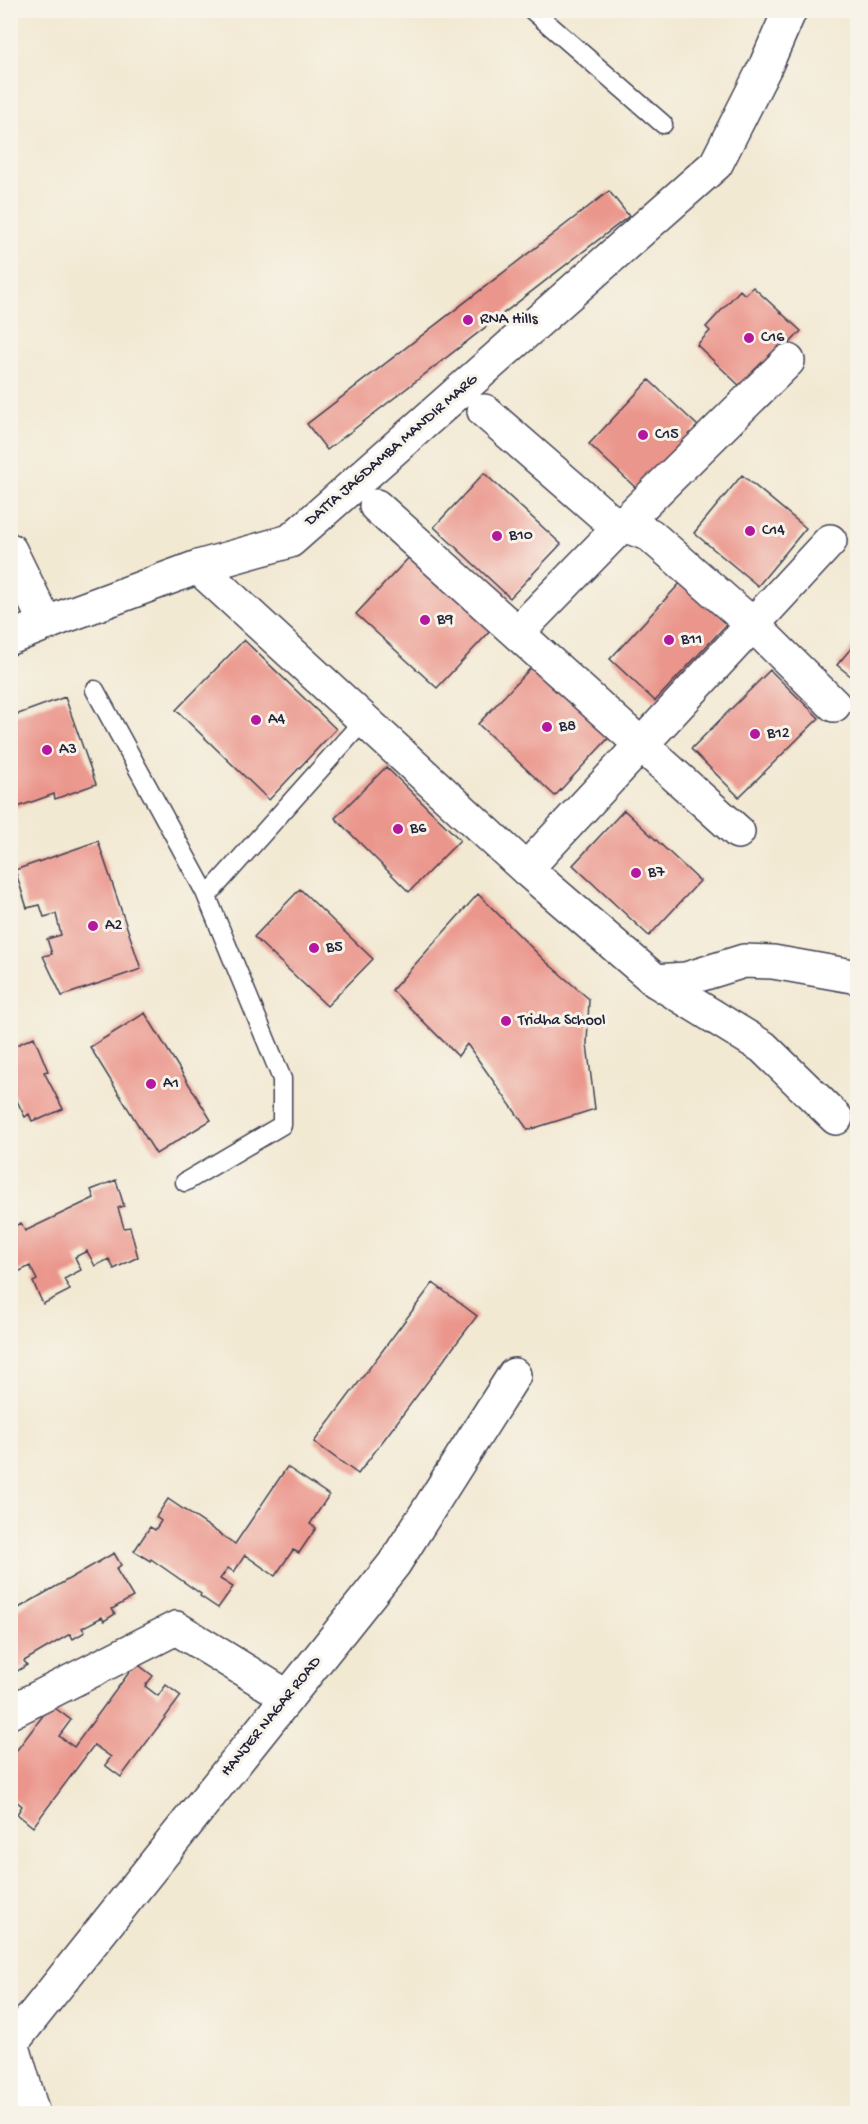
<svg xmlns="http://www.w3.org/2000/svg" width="868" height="2124" viewBox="0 0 868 2124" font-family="'Gochi Hand',sans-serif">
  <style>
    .building { fill: #eb968c }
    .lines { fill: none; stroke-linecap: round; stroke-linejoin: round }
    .lane-casing { stroke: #414052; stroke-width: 21 }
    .street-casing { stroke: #414052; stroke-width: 36 }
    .lane { stroke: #fff; stroke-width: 18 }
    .street { stroke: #fff; stroke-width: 33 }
    .poi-dot { fill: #b5179e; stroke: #f7f3e8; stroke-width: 2 }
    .labels { text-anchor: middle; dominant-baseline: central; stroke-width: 6; stroke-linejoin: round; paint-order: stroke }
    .poi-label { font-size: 16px; fill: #22223b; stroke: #f7f3e8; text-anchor: start }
    .street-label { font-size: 16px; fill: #22223b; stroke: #f7f3e8 }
  </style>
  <rect width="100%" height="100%" fill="#f7f3e8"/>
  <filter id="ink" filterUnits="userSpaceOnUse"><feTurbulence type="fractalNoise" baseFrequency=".0167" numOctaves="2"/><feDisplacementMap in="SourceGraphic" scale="12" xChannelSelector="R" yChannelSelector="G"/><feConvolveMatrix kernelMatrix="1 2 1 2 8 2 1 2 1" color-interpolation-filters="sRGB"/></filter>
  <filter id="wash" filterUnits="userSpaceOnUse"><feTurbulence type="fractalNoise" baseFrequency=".008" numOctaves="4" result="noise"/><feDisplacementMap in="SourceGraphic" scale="24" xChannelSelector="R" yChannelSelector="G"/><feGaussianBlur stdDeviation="1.35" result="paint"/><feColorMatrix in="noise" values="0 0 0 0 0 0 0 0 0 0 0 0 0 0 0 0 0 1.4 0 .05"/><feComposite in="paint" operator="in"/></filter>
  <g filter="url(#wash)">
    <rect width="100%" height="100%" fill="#f2e9d3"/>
    <g id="blocks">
      <path class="building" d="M609,191L629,216L327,450L307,424Z
        M753,287L801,331L745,391L697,345L710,331L706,327L740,290L745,295Z
        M649,380L698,426L638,490L589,444Z
        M484,473L561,544L510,598L434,527Z
        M742,475L806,528L758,586L694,533Z
        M414,552L494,627L437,688L356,614Z
        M683,580L729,622L655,701L610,659Z
        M244,640L336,729L269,800L176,710Z
        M858,640V682L837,665Z
        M540,658L616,730L555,796L478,724Z
        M770,670L819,718L739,797L691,749Z
        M65,697L96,784L55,799L54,794L12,809L13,814L10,815V717Z
        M386,767L460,840L409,892L335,818Z
        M624,810L700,881L649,936L573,865Z
        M98,841L141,969L62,996L43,956L52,954L47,939L61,935L56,914L44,917L40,905L27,908L15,870Z
        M300,889L373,959L327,1006L254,937Z
        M478,894L544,960L589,999L587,1044L595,1109L528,1130L467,1044L458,1056L392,990Z
        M145,1013L211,1120L156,1154L90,1047Z
        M34,1037L48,1071L44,1072L63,1109L38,1120L37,1119L32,1121L29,1114L25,1117L14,1095L10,1097V1048Z
        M116,1180L124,1206L118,1208L124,1228L130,1227L138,1257L114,1269L109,1259L95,1266L87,1251L75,1257L81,1270L64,1279L70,1290L43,1304L33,1282L37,1280L30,1266L18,1272L10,1257V1228L21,1223L25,1231L94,1198L91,1190Z
        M433,1283L477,1316L358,1474L314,1442Z
        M287,1467L329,1495L310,1524L316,1528L299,1553L293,1550L275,1576L245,1555L234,1572L228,1568L220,1579L233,1587L218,1608L200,1596L201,1594L151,1559L150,1561L134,1551L150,1527L155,1530L161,1521L156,1517L168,1499L235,1544Z
        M114,1553L121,1565L116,1569L133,1597L112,1609L115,1614L104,1621L102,1617L82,1628L85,1632L73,1639L70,1634L24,1661L27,1665L16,1672L13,1667L10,1668V1613Z
        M136,1663L153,1676L145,1686L158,1696L166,1685L181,1696L121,1777L105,1765L111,1757L94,1745L33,1827L17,1814L22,1806L10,1796V1759L51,1705L71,1720L59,1736L74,1747Z"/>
    </g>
  </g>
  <g filter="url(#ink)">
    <use href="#blocks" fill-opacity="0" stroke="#414052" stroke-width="1.5"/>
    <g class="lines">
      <g class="lane-casing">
        <path id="lane" d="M532,10L663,124
          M95,690L205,892L282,1079V1125L185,1182
          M207,896L364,720"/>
      </g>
      <g class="street-casing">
        <path id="street" d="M484,411L608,519L650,535L753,625L834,705
          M376,506L738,832
          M10,550L46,624
          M198,567L526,869L656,981L686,979L744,961L773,962L858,977
          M518,632L623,524L788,361
          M10,638L68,615L198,567L290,541L716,164L766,65L790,10
          M526,869L830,541
          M656,981L763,1047L836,1118
          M10,1712L176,1628L288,1697
          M12,2043L33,2114
          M10,2045L394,1564L514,1375"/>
      </g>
      <use href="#lane" class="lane"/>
      <use href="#street" class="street"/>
    </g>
  </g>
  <g class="poi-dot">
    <circle cx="468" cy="320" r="6"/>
    <circle cx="749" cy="338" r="6"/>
    <circle cx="643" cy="435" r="6"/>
    <circle cx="750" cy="531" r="6"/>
    <circle cx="497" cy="536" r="6"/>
    <circle cx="425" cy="620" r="6"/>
    <circle cx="669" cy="640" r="6"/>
    <circle cx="256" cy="720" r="6"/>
    <circle cx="547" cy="727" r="6"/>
    <circle cx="755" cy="734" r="6"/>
    <circle cx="47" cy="750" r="6"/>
    <circle cx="398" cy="829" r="6"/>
    <circle cx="636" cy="873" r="6"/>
    <circle cx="93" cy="926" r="6"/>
    <circle cx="314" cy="948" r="6"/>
    <circle cx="506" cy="1021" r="6"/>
    <circle cx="151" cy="1084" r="6"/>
  </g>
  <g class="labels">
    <g class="poi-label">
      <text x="480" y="320">RNA Hills</text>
      <text x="761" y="338">C16</text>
      <text x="655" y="435">C15</text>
      <text x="762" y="531">C14</text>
      <text x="509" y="536">B10</text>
      <text x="437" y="620">B9</text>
      <text x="681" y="640">B11</text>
      <text x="268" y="720">A4</text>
      <text x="559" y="727">B8</text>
      <text x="767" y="734">B12</text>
      <text x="59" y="750">A3</text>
      <text x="410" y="829">B6</text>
      <text x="648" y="873">B7</text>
      <text x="105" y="926">A2</text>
      <text x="326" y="948">B5</text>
      <text x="518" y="1021">Tridha School</text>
      <text x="163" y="1084">A1</text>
    </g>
    <g class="street-label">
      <text transform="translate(392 451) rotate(-41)">DATTA JAGDAMBA MANDIR MARG</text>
      <text transform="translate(272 1717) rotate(-51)">HANJER NAGAR ROAD</text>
    </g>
  </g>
  <rect width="868" height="2124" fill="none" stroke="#f7f3e8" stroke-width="36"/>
</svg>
